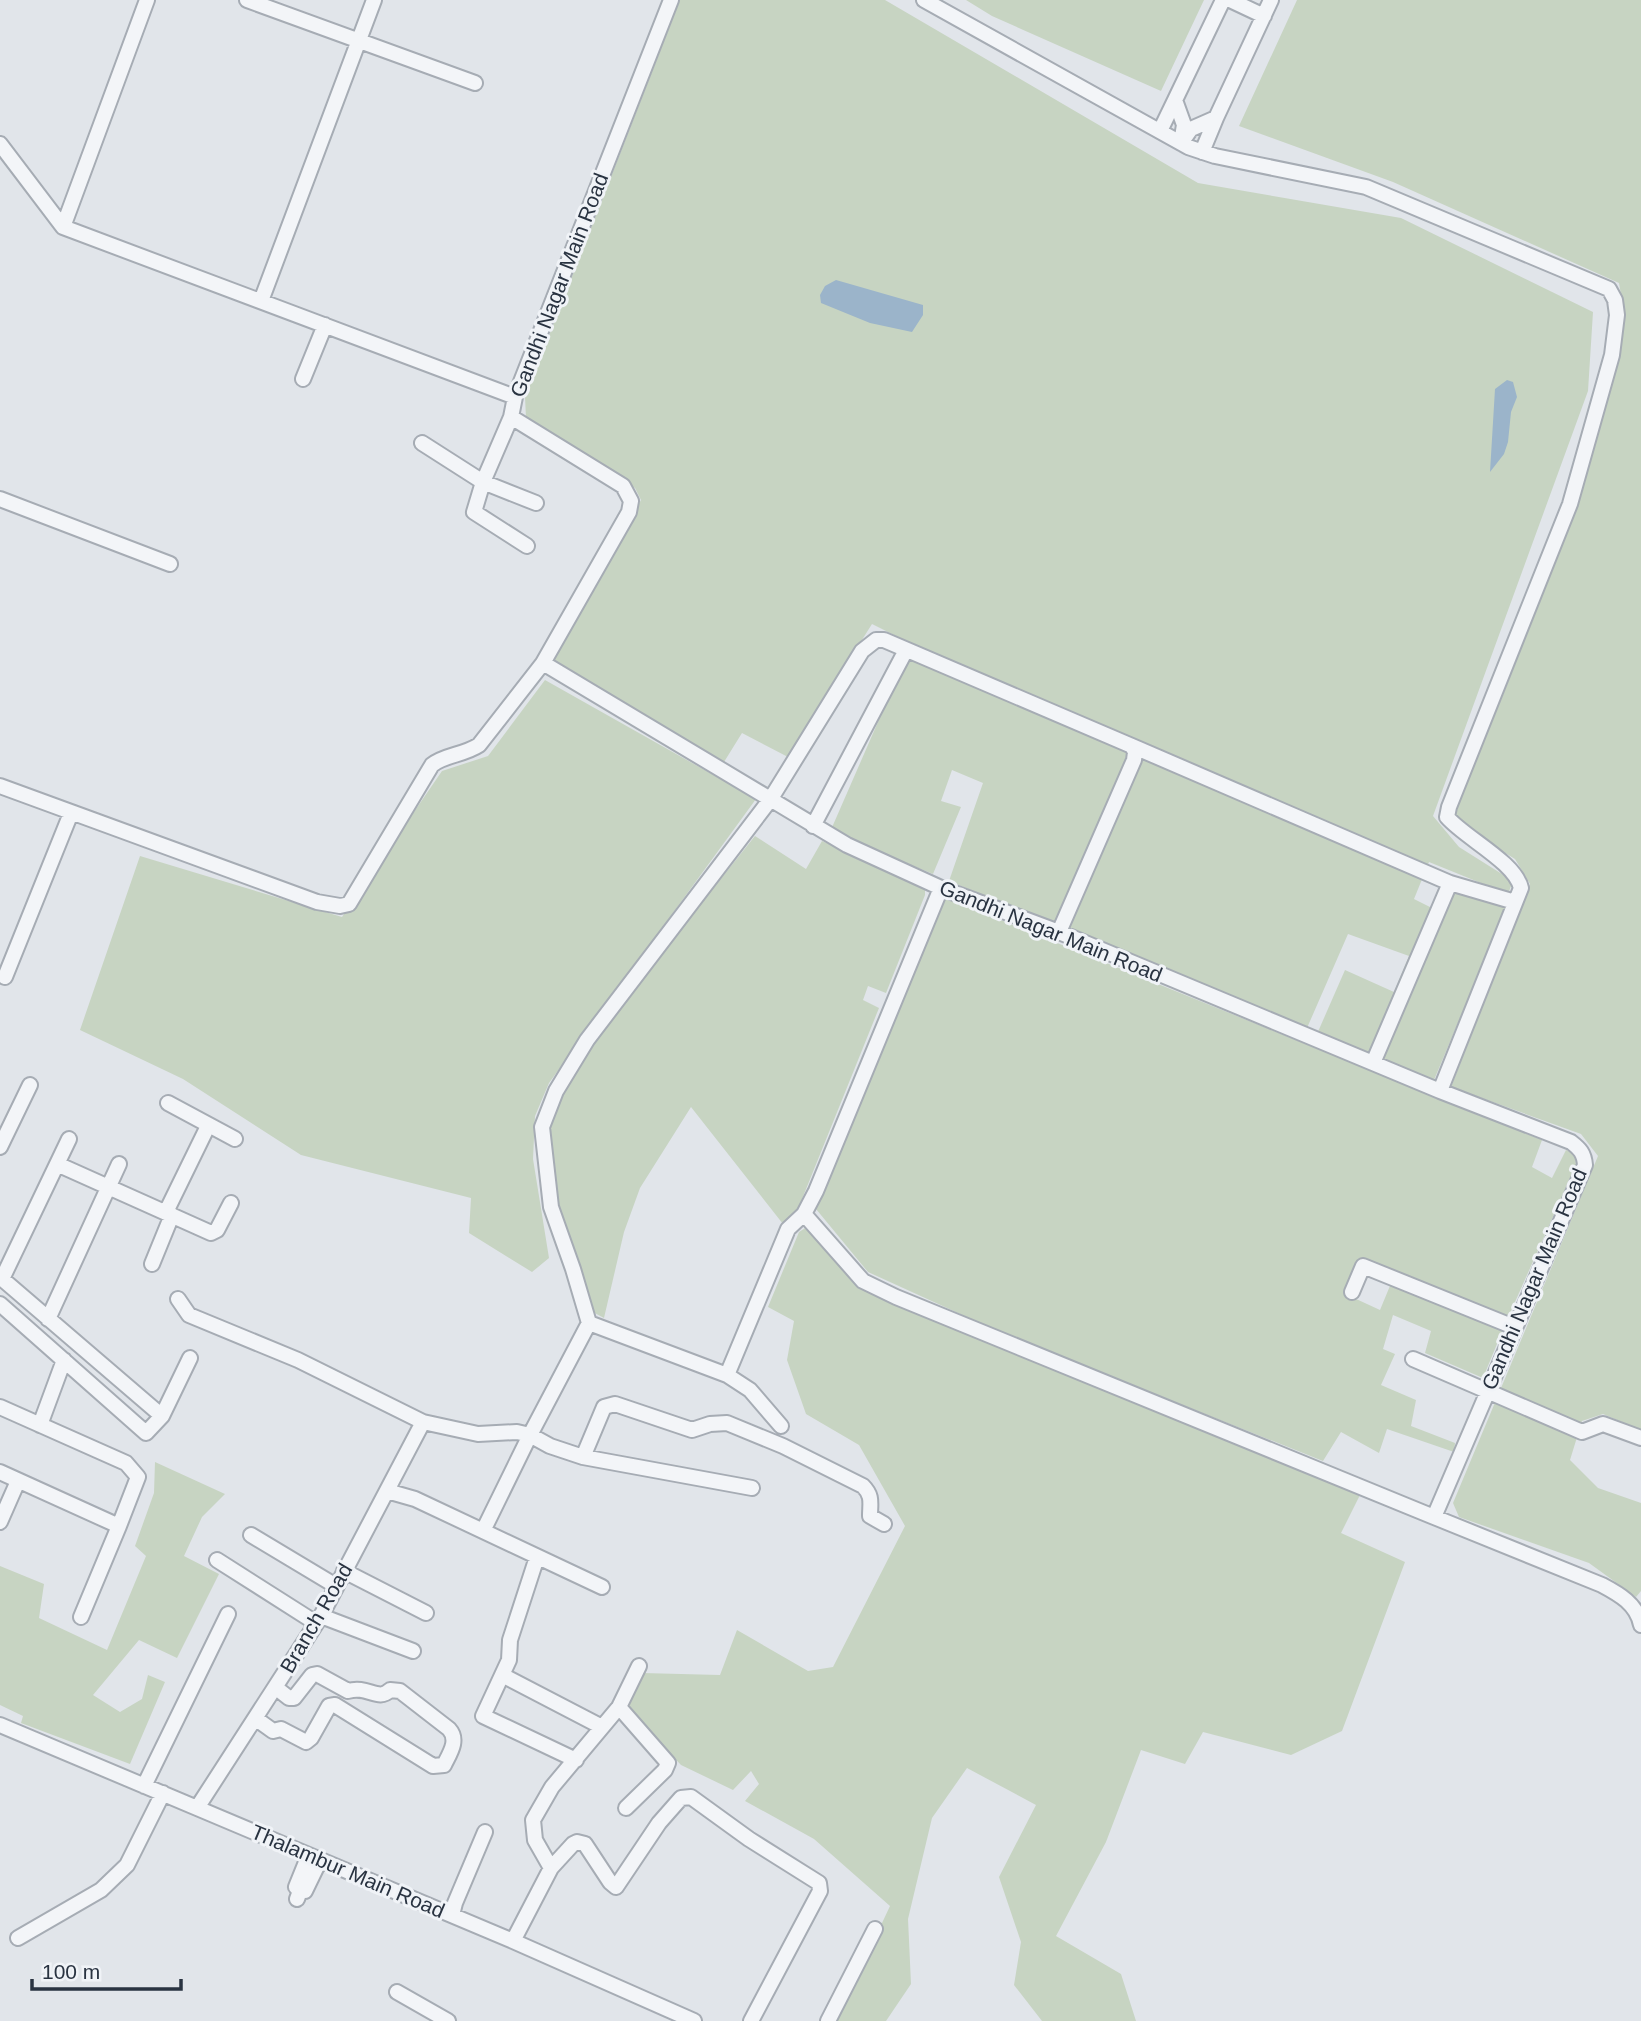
<svg xmlns="http://www.w3.org/2000/svg" width="1641" height="2021" viewBox="0 0 1641 2021" font-family="Helvetica,sans-serif">
  <style>
    .green { fill: #c7d4c2 }
    .water { fill: #9bb4ca }
    .lines { fill: none; stroke-linecap: round; stroke-linejoin: round }
    .minor-casing { stroke: #a6acb4; stroke-width: 18 }
    .minor { stroke: #f3f5f8; stroke-width: 14 }
    .labels { text-anchor: middle; dominant-baseline: central; stroke-width: 6; stroke-linejoin: round; paint-order: stroke }
    .street-label { font-size: 21px; fill: #293341; stroke: #f0f3f7 }
  </style>
  <rect width="100%" height="100%" fill="#e1e5ea"/>
  <path class="green" d="M680,0H885L1198,183L1401,218L1593,312L1588,391L1433,816L1459,847L1513,881L1508,894L1429,862L1414,899L1432,908L1441,886L1507,906L1434,1080L1317,1034L1345,970L1394,992L1409,956L1348,934L1307,1028L949,881L983,783L952,770L941,801L961,807L933,874L830,832L912,644L872,624L788,757L742,733L724,762L552,660L641,500L635,488L526,418L525,397Z
    M966,0H1204L1161,91L992,16Z
    M1297,0H1641V1430L1603,1414L1582,1421L1570,1460L1598,1488L1641,1503V1591L1636,1597L1589,1563L1459,1517L1453,1503L1598,1156L1581,1134L1451,1087L1530,884L1515,859L1458,824L1452,813L1482,736L1501,700L1578,502L1620,353L1625,319L1619,283L1393,182L1239,126Z
    M545,680L756,799L549,1083L535,1116L533,1159L549,1258L532,1272L469,1233L471,1198L301,1155L183,1079L80,1030L140,856L342,917L442,771L488,756Z
    M755,836L806,869L822,841L922,885L925,889V895L886,993L868,986L863,1000L879,1008L798,1209L783,1224L691,1107L640,1188L624,1232L604,1318L591,1311L560,1213L548,1124L561,1092L591,1041Z
    M944,897L1542,1140L1532,1167L1552,1178L1566,1150L1575,1154L1576,1165L1507,1320L1369,1264L1354,1298L1380,1310L1392,1281L1504,1327L1483,1378L1425,1353L1431,1331L1393,1315L1383,1349L1395,1354L1381,1385L1416,1400L1411,1426L1455,1443L1454,1452L1387,1429L1379,1453L1341,1432L1323,1461L1002,1333L868,1272L816,1209Z
    M810,1225L867,1290L1360,1495L1341,1533L1405,1562L1342,1731L1291,1755L1203,1732L1185,1764L1141,1750L1106,1842L1056,1936L1121,1974L1136,2021H1042L1014,1985L1021,1942L999,1877L1036,1805L967,1768L932,1818L908,1919L911,1984L886,2021H836L890,1906L814,1839L745,1801L759,1784L751,1771L733,1790L681,1765L626,1707L642,1673L720,1675L737,1630L808,1671L833,1667L905,1526L859,1445L806,1414L787,1360L794,1321L768,1307L799,1232Z
    M155,1462L225,1494L202,1517L184,1556L219,1574L177,1658L139,1640L93,1695L120,1712L142,1699L148,1675L165,1682L130,1764L21,1723L23,1716L0,1705V1566L44,1584L39,1618L107,1650L146,1556L135,1546L154,1493Z"/>
  <path class="water" d="M836,280L923,305V315L912,332L870,323L821,303L820,295L825,286Z
    M1507,380L1513,382L1517,397L1511,412L1508,442L1504,454L1490,472L1495,389Z"/>
  <g class="lines">
    <g class="minor-casing">
      <path id="minor" d="M247,0L475,83
        M671,0L515,397L511,417L623,486L631,501L629,512L543,663L847,845L941,888L1059,932L1440,1091L1571,1142C1580,1149 1584,1153 1585,1165L1434,1517L1602,1585C1619,1594 1637,1604 1641,1625
        M924,0L1188,147L1215,156L1366,187L1609,289L1615,300L1617,315L1612,355L1570,504L1449,807L1447,817C1465,838 1515,862 1521,888L1440,1091
        M1230,0L1264,16
        M1175,100L1223,0
        M1216,118L1271,0
        M1160,131L1175,100L1184,125L1181,143L1191,129L1216,118L1202,152
        M0,144L63,227L515,397
        M63,227L147,0
        M261,301L374,0
        M303,379L325,325
        M511,417L483,482L474,512L527,546
        M422,443L483,482L536,503
        M0,499L170,564
        M1132,746L1450,883L1515,902
        M0,786L317,902L340,906L349,904L432,765C444,755 464,755 479,745L543,663
        M813,826L906,650
        M5,977L71,813
        M1373,1063L1450,883
        M168,1103L235,1139
        M0,1147L30,1085
        M57,1164L211,1233L217,1230L231,1203
        M166,1212L208,1126
        M804,1214L863,1281L896,1297L1434,1517
        M152,1264L172,1215
        M0,1277L162,1416
        M2,1279L69,1139
        M1352,1292L1363,1266L1514,1327
        M178,1299L189,1315L298,1360L423,1422L478,1434L517,1432L530,1435L589,1323L727,1375L750,1390L781,1426
        M0,1304L146,1433L162,1416L190,1358
        M48,1319L119,1164
        M589,1323L573,1269L551,1207L542,1127L556,1091L587,1040L770,800L862,651L876,640H884L1132,746L1135,752L1134,760L1059,932
        M1413,1359L1582,1432L1603,1424L1641,1438
        M727,1375L788,1229L804,1214L816,1191L941,888
        M0,1407L126,1463L138,1477L119,1526L0,1472
        M40,1425L64,1360
        M583,1457L604,1407L615,1404L692,1430L710,1424L727,1423L783,1446L863,1486C873,1496 870,1503 870,1516L884,1524
        M387,1491L415,1499L602,1587
        M0,1522L18,1481
        M483,1531L530,1435L550,1446L583,1457L752,1488
        M251,1535L336,1586
        M537,1557L510,1640L509,1660L483,1716L576,1760
        M217,1560L316,1623
        M344,1571L426,1613
        M321,1616L413,1651
        M81,1617L119,1526
        M504,1676L602,1727
        M619,1707L668,1763L665,1770L626,1808
        M255,1718L273,1731L281,1729L306,1742L311,1738L329,1706L335,1705L433,1766L444,1765C450,1753 459,1740 449,1729L400,1691L390,1690C378,1702 368,1685 348,1691L317,1674L312,1675L294,1698H289L275,1687
        M0,1725L513,1941L694,2021
        M144,1786L228,1614
        M197,1808L321,1616L423,1422
        M551,1868L535,1840L533,1820L552,1787L619,1707L639,1666
        M300,1891L296,1887L309,1855
        M297,1899L300,1891H305L320,1860
        M452,1915L455,1903L485,1832
        M18,1938L101,1890L127,1865L163,1793
        M513,1941L551,1868L573,1844L577,1842L585,1844L610,1882L616,1887L659,1823L681,1798L691,1797L749,1839L819,1883L820,1891L751,2021
        M397,1992L448,2021
        M828,2021L875,1929"/>
    </g>
    <use href="#minor" class="minor"/>
  </g>
  <g class="labels">
    <g class="street-label">
      <text transform="translate(559 285) rotate(-69)">Gandhi Nagar Main Road</text>
      <text transform="translate(1051 931) rotate(22)">Gandhi Nagar Main Road</text>
      <text transform="translate(1534 1279) rotate(-67)">Gandhi Nagar Main Road</text>
      <text transform="translate(316 1618) rotate(-60)">Branch Road</text>
      <text transform="translate(348 1871) rotate(23)">Thalambur Main Road</text>
    </g>
  </g>
  <path d="M32 1979v10h149v-10" fill="none" stroke="#293341" stroke-width="3.5"/>
  <text x="42" y="1979" font-size="21" fill="#293341" stroke="#f0f3f7" stroke-width="5" paint-order="stroke">100 m</text>
</svg>
